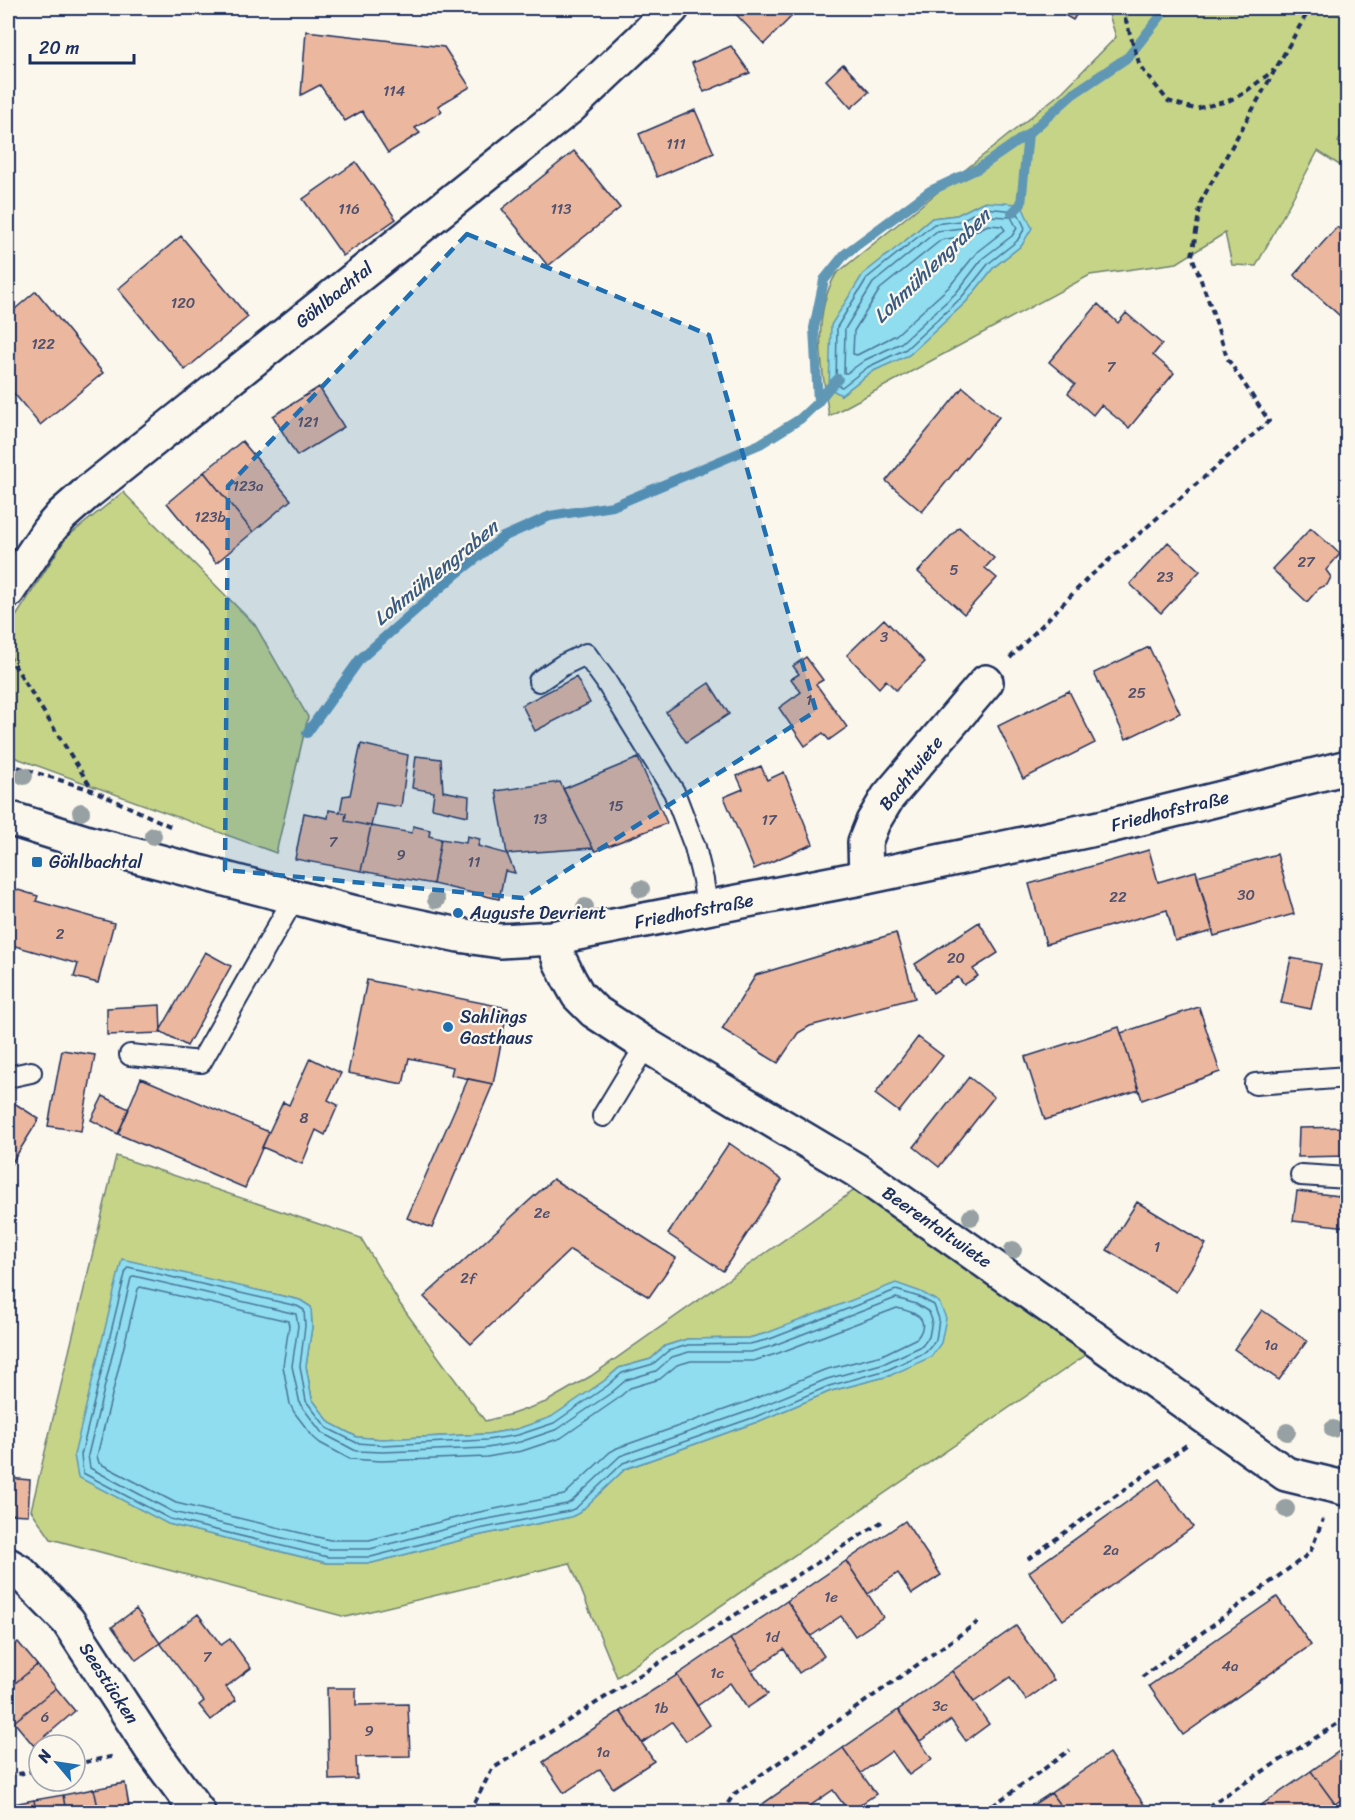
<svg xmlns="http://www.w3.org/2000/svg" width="1355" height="1820" viewBox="0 0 1355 1820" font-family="Sriracha,sans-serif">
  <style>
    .green { fill: #c6d488; stroke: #708273; stroke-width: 1.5; fill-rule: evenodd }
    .water { fill: #8fddef; stroke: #6197b5; stroke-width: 1.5 }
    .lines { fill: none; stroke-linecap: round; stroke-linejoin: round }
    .shore { stroke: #497598; stroke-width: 1.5 }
    .stream { stroke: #6197b5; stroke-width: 10 }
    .building { fill: #ebb79e; stroke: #1b2f5e; stroke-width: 1.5 }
    .lane-casing { stroke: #1b2f5e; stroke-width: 24 }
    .street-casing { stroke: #1b2f5e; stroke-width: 38 }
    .secondary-casing { stroke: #1b2f5e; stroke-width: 38 }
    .path { stroke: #1b2f5e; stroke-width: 4; stroke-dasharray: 6 4.5; stroke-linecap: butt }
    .lane { stroke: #fbf7ec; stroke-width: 20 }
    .street { stroke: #fbf7ec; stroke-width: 33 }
    .secondary { stroke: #fbf7ec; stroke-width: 33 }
    .tree { fill: #97a0a3 }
    .marked { fill: #1f6fb2; fill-opacity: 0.2; stroke: #1f6fb2; stroke-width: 4.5; stroke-dasharray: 12 8; stroke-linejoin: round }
    .poi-dot { fill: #1f6fb2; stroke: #fbf7ec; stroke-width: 2 }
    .labels { text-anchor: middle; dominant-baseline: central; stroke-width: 4.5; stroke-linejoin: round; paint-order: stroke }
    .number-label { font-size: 15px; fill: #4f516e }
    .street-label { font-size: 18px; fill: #1b2f5e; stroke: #fbf7ec }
    .poi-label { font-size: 18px; fill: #1b2f5e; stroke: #fbf7ec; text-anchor: start }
    .water-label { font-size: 20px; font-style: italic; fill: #385a82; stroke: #fbf7ec }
  </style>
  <rect width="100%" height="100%" fill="#fbf7ec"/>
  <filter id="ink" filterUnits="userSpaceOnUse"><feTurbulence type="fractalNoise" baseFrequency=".0167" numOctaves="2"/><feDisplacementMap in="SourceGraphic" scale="12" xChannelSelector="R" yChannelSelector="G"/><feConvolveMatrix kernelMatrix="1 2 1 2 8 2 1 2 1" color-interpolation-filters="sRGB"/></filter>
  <g filter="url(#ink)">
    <path class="green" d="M1107,8H1347V125L1338,142L1347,147V170L1318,151L1256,266L1232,265L1225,233L1177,263L1090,275L829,416C822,370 811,316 836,274L1063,91L1116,37ZM983,202L1022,245L994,267L966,302L909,354L871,372L841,395L905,241L932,218L957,215Z
      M123,492L255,625L308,717L276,853L8,755V629L66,538Z
      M116,1156L361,1238L400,1304L485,1421L512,1414L546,1402L591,1376L869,1180L1102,1344L617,1677L570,1563L346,1617L51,1539L31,1510ZM122,1260L300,1300L311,1307L312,1327L306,1366L312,1399L330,1423L357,1437L382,1439L487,1434L517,1429L551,1418L604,1381L619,1368L651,1359L665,1346L687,1339L749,1338L767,1333L889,1376L831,1391L757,1422L625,1469L579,1513L571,1517L481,1535L372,1563H327L168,1524Z"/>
    <path class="water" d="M983,202L1021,204L1032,228L1022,245L994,267L966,302L909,355L871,372L841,395L829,388L831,325L863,274L905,241L932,218L957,215Z
      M122,1259L300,1300L311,1307L312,1327L306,1366L312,1399L330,1423L357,1437L382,1439L487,1434L517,1429L551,1417L604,1381L619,1368L651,1359L665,1346L687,1339L749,1338L767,1333L896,1283L921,1292L939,1302L946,1318L941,1343L931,1357L889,1376L831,1391L757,1422L625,1469L579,1513L571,1517L481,1535L372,1563H327L168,1524L78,1477L74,1455Z"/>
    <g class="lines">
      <path class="shore" d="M984,208L1017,211L1025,228L1017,241L989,263L961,298L906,349L868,367L842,387L836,385L837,327L867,278L934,224L960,221Z
        M986,216L1011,217L1017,228L1012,236L983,258L956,293L901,343L865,360L847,373H844L845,329L873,283L937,231L962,228Z
        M988,225L1002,226L1005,230L978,251L949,287L896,335L857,355L853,354L854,331L880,289L941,240L965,236Z
        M128,1267L297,1306L304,1310L305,1326L300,1366L306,1401L327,1428L357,1443L383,1445L487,1440L518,1435L554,1423L607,1386L622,1373L653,1364L668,1351L688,1345L750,1344L770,1339L896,1290L919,1297L934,1305L939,1319L936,1340L926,1352L887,1370L829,1386L755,1417L623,1463L576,1508L569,1511L479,1529L371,1557H328L170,1519L83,1473L81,1455L126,1270Z
        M134,1276L296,1314L298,1326L292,1366L300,1404L322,1433L356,1451L383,1452L487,1448L520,1442L558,1429L611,1393L626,1380L656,1371L672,1357L689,1352H751L772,1346L896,1298L916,1304L929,1312L932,1320L929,1337L922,1346L885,1363L827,1379L752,1410L620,1456L572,1501L567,1504L477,1521L370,1549H329L173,1512L90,1468L88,1455L131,1278Z
        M140,1287L288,1321L289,1326L283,1366L290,1404L294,1412L313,1437L320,1443L350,1459L381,1461L487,1457L522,1451L561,1438L616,1400L630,1388L660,1379L677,1365L691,1361H753L776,1354L897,1308C914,1312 932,1318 917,1338L882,1355L824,1370L749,1401L617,1448L610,1452L564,1495L475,1513L369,1540H330L176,1503L99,1463L97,1456L138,1289Z"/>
      <path class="stream" d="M1012,213L1021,204L1028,134L1073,94L1128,57L1167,8
        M818,402L814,328L824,280L845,254L930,191L979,168L1028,134
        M307,733L360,659L455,575L503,537L550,516L613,506L760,444L800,419L818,402L829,388L838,379"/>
    </g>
    <path class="building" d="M735,8H800L764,44L732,10Z
      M1061,8H1077L1080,9L1073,20L1059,12Z
      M306,31L444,47L470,87L438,106L442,111L415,128L420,133L388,153L362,111L345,121L320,85L301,95Z
      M731,46L750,73L704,92L692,63Z
      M843,64L869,92L851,108L826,80Z
      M695,110L714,153L657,177L639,134Z
      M574,151L620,208L548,266L502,209Z
      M356,162L396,219L343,256L303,199Z
      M1337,227L1348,236V323L1294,275Z
      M181,236L248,317L185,370L118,289Z
      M36,291L103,373L40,425L8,386V315Z
      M1098,304L1118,323L1126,313L1162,344L1153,355L1174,373L1129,428L1101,405L1093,415L1068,393L1075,384L1049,362Z
      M319,387L344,427L297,456L273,416Z
      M963,387L999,417L922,512L886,481Z
      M242,441L291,500L253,532L204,472Z
      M204,472L253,532L216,563L167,503Z
      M959,527L994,558L985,568L997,578L964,614L918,572Z
      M1311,528L1340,554L1326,570L1331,577L1327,585L1319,588L1307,602L1272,569Z
      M1168,542L1200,571L1161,613L1130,584Z
      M884,619L925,662L896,690L886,680L879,688L847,655Z
      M1149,647L1180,713L1126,739L1094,673Z
      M806,657L823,680L816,684L847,727L829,740L823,733L805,746L779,708L801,692L791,679L799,674L793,666Z
      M576,677L590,703L535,731L522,705Z
      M709,683L729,714L686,742L666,712Z
      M1069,691L1095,743L1023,779L998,726Z
      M361,744L408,755L401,807L376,803L371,826L345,821L346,813L340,812L343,796L350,795Z
      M416,756L441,759L443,791L469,796L468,816L432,808L434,792L412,788Z
      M638,758L667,823L596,851L593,848L563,789Z
      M761,766L767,780L784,772L813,844L754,869L724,797L743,789L737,776Z
      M560,782L593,848L507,854L496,791Z
      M329,810L346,813L345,821L371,826L361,871L295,859L304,813L328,818Z
      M371,826L412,833L413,826L430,830L429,836L441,839L433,884L361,871Z
      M467,836L480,839L478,846L507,854L515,873L505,871L499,899L433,884L441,839L466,843Z
      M1149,850L1158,882L1196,871L1213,931L1175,941L1167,910L1046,944L1029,884Z
      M1277,854L1294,914L1214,936L1197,876Z
      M8,887L38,896L36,901L114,923L98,983L74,977L78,964L8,944Z
      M979,922L998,953L973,969L978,976L964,985L958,977L933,993L915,964Z
      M896,933L915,998L810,1026L798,1033L778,1063L722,1029L756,975Z
      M205,952L231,966L187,1046L160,1031Z
      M1291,958L1321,964L1311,1009L1281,1003Z
      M367,980L508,1008L493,1084L451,1075L453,1067L409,1058L403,1084L348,1073Z
      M160,1005L161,1033L107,1035V1008Z
      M1199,1007L1220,1072L1142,1100L1121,1033Z
      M1119,1027L1139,1090L1045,1120L1025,1057Z
      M918,1037L943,1056L899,1112L875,1094Z
      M62,1050L95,1055L81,1131L48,1126Z
      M310,1058L341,1073L328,1100L338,1105L325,1135L316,1130L302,1164L262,1147L283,1102L289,1105Z
      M969,1077L994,1097L939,1167L914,1147Z
      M141,1078L269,1132L245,1188L118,1134Z
      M468,1079L493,1084L432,1228L407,1218Z
      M103,1096L129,1109L118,1134L91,1120Z
      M8,1099L39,1119L8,1169Z
      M1348,1127V1156L1298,1157L1299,1128Z
      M729,1143L782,1180L723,1271L668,1234Z
      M553,1179L676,1258L649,1297L570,1250L471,1344L424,1297Z
      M1297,1191L1348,1197V1227L1293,1221Z
      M1137,1202L1206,1244L1176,1292L1107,1250Z
      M1262,1310L1307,1341L1279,1380L1234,1349Z
      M8,1478L30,1480L28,1515L8,1514Z
      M1159,1479L1193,1527L1063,1620L1029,1572Z
      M905,1521L941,1575L912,1594L898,1573L868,1594L846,1561Z
      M846,1561L883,1617L855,1636L841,1616L811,1636L787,1601Z
      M1277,1597L1311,1645L1183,1735L1149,1686Z
      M787,1601L824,1656L799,1673L784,1649L752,1671L730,1639Z
      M136,1609L160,1643L136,1660L112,1627Z
      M198,1614L221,1645L230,1639L251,1668L226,1687L236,1700L211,1720L199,1705L204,1701L160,1643Z
      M1016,1626L1054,1680L1026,1700L1010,1677L974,1702L952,1671Z
      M730,1639L768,1694L747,1708L730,1683L697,1706L677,1675Z
      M18,1642L37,1665L8,1689V1650Z
      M37,1665L56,1688L14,1722L8,1714V1689Z
      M952,1671L989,1724L966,1741L951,1720L920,1741L898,1710Z
      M677,1675L710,1725L686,1741L672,1722L642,1743L620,1711Z
      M56,1688L75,1711L34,1746L14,1722Z
      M327,1688H356V1705L408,1704L410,1756L356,1757L357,1779L329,1780Z
      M898,1710L932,1759L909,1775L892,1751L861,1773L843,1748Z
      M620,1711L654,1761L613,1788L600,1769L564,1793L543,1762Z
      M1348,1745V1795L1335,1804L1311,1771Z
      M843,1748L876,1794L849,1812L833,1790L801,1812H751Z
      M1109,1753L1147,1809L1142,1812H1105L1103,1810L1099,1812H1065L1051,1793Z
      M1311,1771L1341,1812H1260L1257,1808Z
      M125,1783L130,1812H99L94,1789Z
      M94,1789L99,1812H66L63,1795Z
      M1051,1793L1065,1812H1022Z
      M63,1795L66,1812H36L34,1800Z
      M34,1800L36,1812H8V1805Z"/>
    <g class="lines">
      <g class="lane-casing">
        <path id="lane" d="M539,681L563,665L586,654L605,680L674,792L695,847L703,880L707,908
          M130,1055L201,1062L294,898
          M8,1077L31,1072
          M1255,1084L1348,1077
          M603,1116L646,1045
          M1301,1175L1348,1178"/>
      </g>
      <g class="street-casing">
        <path id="street" d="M8,591L48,531L62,515L88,492L570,107L642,39L672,8
          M866,877L865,842L873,822L888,797L986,682
          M552,938L560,961L569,979L578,995L594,1011L646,1045L856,1170L1286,1474L1348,1489
          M8,1565L20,1572L68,1621L152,1750L198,1812"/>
      </g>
      <g class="secondary-casing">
        <path id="secondary" d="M8,818L88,843L355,913L459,935L500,941L552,938L866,877L1109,826L1348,767"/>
      </g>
      <path class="path" d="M1122,8L1140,66L1168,101L1195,109L1228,101L1244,93L1274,70
        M8,655L92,789
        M1010,658L1087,579L1269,421L1227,358L1212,310L1192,256L1201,201L1310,8
        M8,764L92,790L172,827
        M1028,1559L1188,1444
        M1142,1677L1310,1553L1323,1519
        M75,1764L116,1756
        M8,1776L39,1770
        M470,1812L492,1769L883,1521
        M722,1812L734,1794L978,1622
        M984,1812L1070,1750
        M1199,1812L1348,1717"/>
      <use href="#lane" class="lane"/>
      <use href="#street" class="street"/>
      <use href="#secondary" class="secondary"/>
    </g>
    <g class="tree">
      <circle cx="24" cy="776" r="9"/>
      <circle cx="81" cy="812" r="9"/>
      <circle cx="153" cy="836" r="9"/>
      <circle cx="641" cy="889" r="9"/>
      <circle cx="436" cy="900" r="9"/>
      <circle cx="585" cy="907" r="9"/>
      <circle cx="971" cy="1217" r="9"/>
      <circle cx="1013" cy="1250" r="9"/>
      <circle cx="1333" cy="1429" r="9"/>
      <circle cx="1287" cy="1432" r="9"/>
      <circle cx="1286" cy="1509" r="9"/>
    </g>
  </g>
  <path class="marked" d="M467,234L709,335L816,711L523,898L225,870L228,486Z"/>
  <g class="poi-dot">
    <rect x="31" y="856" width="12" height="12" rx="3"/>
    <circle cx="458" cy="913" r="6"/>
    <circle cx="448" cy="1027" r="6"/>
  </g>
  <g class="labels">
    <g class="number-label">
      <text x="394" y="91">114</text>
      <text x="676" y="144">111</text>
      <text x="349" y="209">116</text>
      <text x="561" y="209">113</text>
      <text x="183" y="303">120</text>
      <text x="43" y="344">122</text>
      <text x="1111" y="367">7</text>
      <text x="308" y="422">121</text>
      <text x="248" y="486">123a</text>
      <text x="210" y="517">123b</text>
      <text x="1306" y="562">27</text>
      <text x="954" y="570">5</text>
      <text x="1165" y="577">23</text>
      <text x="884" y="637">3</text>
      <text x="1137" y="693">25</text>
      <text x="809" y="700">1</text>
      <text x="616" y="806">15</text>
      <text x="540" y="819">13</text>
      <text x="769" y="820">17</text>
      <text x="333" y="842">7</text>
      <text x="401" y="855">9</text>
      <text x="474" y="862">11</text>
      <text x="1246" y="895">30</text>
      <text x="1118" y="897">22</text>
      <text x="60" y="934">2</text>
      <text x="956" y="958">20</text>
      <text x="304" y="1118">8</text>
      <text x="542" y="1213">2e</text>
      <text x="1157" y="1247">1</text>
      <text x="468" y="1278">2f</text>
      <text x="1271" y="1345">1a</text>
      <text x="1111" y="1550">2a</text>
      <text x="831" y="1597">1e</text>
      <text x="772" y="1637">1d</text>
      <text x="207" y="1657">7</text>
      <text x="1230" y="1666">4a</text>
      <text x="717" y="1673">1c</text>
      <text x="940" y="1706">3c</text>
      <text x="661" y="1708">1b</text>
      <text x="45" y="1717">6</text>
      <text x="369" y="1731">9</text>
      <text x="603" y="1752">1a</text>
    </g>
    <g class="street-label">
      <text transform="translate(334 295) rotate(-39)">Göhlbachtal</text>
      <text transform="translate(911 773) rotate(-51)">Bachtwiete</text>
      <text transform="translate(1170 811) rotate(-14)">Friedhofstraße</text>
      <text transform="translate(694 911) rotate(-11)">Friedhofstraße</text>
      <text transform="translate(937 1227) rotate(35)">Beerentaltwiete</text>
      <text transform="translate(109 1683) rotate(57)">Seestücken</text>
    </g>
    <g class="poi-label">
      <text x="49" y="862">Göhlbachtal</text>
      <text x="470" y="913">Auguste Devrient</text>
      <text x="460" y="1017">Sahlings<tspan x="460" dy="21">Gasthaus</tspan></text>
    </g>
    <g class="water-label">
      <text transform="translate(932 266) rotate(-44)">Lohmühlengraben</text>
      <text transform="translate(436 573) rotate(-39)">Lohmühlengraben</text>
    </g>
  </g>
  <rect width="1355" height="1820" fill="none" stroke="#fbf7ec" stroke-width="30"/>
  <rect x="15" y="15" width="1325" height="1790" fill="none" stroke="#1b2f5e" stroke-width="2" filter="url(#ink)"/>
  <g transform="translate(57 1763) rotate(299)"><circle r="28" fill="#fbf7ec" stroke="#a1a7b3" stroke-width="1.5"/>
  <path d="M0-4.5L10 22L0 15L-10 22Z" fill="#1f6fb2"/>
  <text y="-9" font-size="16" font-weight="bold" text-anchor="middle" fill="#1b2f5e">N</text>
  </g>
  <path d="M30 54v9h104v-9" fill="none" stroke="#1b2f5e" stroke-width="3"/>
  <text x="39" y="54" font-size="18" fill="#1b2f5e" stroke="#fbf7ec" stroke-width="4.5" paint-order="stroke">20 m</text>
</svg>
